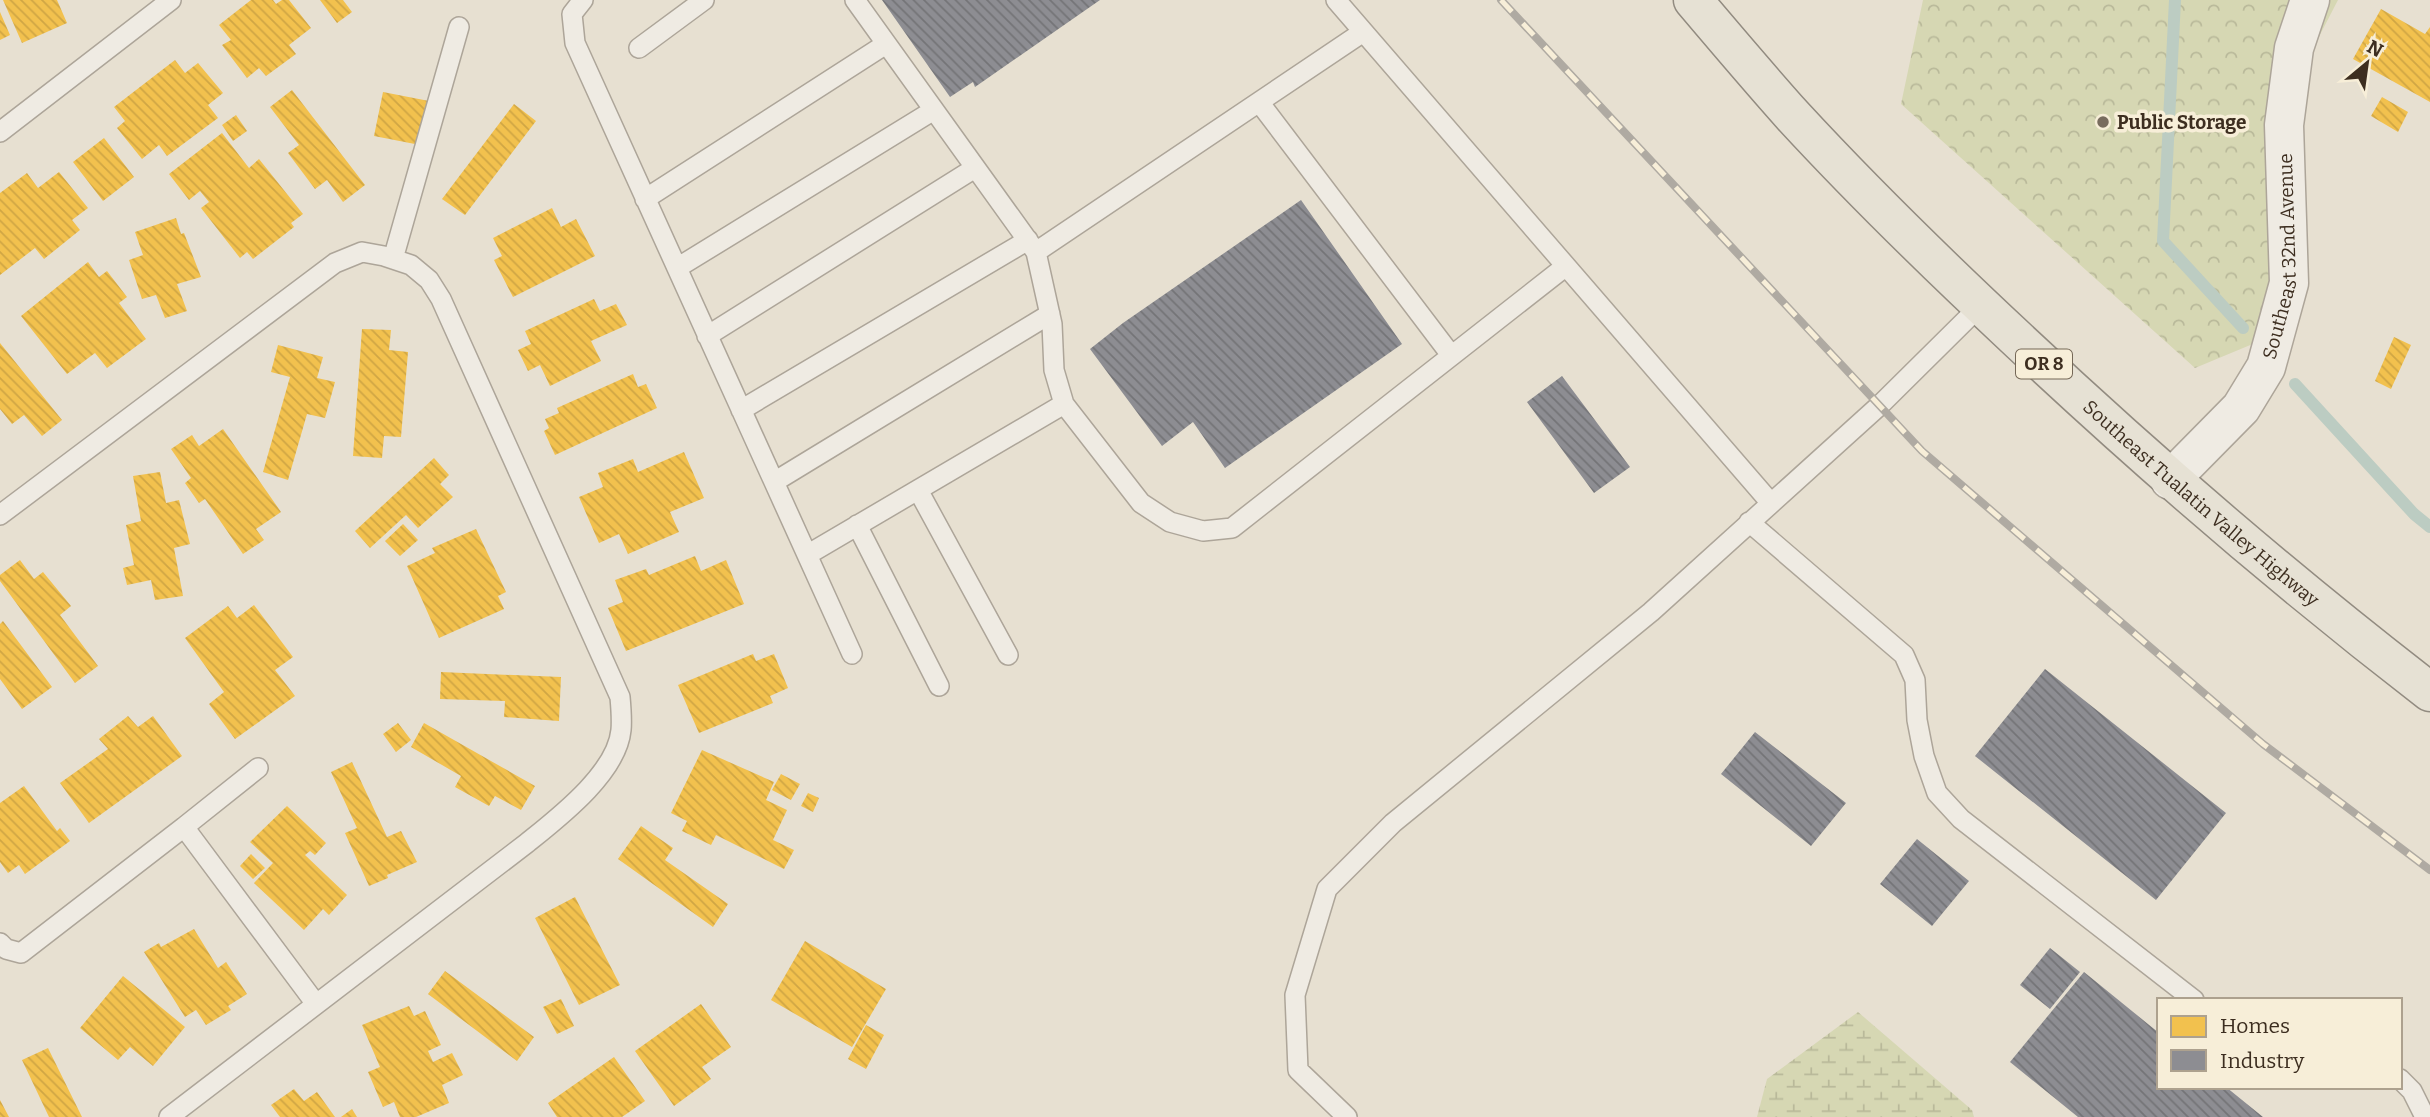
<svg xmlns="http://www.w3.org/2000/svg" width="2430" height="1117" viewBox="0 0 2430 1117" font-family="Bitter,serif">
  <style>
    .forest { fill: url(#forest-crowns) }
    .wetland { fill: url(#wetland-marsh) }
    .homes { fill: url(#homes-back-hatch) }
    .industry { fill: url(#industry-back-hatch) }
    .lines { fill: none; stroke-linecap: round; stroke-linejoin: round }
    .stream { stroke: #bcccc2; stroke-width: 12 }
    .service-casing { stroke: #ada599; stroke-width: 22 }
    .minor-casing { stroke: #ada599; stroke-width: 41 }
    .primary-casing { stroke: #928b80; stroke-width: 41 }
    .service { stroke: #efebe3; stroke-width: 19 }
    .minor { stroke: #efebe3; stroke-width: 38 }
    .primary { stroke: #e6e1d4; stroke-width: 38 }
    .rail-casing { stroke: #afaaa2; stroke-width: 8 }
    .rail { stroke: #f7eed8; stroke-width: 5; stroke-dasharray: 16; stroke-linecap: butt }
    .poi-dot { fill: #786c5e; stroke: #f7eed8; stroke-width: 2.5 }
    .labels { text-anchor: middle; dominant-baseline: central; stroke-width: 7; stroke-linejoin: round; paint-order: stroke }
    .shield { fill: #f7eed8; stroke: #756857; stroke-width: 2 }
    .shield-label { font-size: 18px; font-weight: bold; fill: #3d2e20 }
    .poi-label { font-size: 19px; font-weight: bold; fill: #3d2e20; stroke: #f7eed8; text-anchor: start }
    .street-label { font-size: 19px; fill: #3d2e20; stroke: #f7eed8 }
  </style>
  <defs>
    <pattern id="forest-crowns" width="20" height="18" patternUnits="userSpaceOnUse" patternTransform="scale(1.75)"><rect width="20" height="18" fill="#d6d7b3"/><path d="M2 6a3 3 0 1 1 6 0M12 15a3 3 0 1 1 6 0" fill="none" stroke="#b9b99a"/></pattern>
    <pattern id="wetland-marsh" width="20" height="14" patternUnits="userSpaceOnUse" patternTransform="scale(1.75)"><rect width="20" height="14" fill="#d6d7b3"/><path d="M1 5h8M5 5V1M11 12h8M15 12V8" fill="none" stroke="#b9b99a"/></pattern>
    <pattern id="homes-back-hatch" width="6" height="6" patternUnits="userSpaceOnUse" patternTransform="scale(1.75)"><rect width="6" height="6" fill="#f2c14e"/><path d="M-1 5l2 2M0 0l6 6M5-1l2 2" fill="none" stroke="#d0a644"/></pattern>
    <pattern id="industry-back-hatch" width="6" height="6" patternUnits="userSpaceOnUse" patternTransform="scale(1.75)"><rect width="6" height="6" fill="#8d8d92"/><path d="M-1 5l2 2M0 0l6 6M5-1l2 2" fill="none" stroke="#747477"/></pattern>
  </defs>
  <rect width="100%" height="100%" fill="#e7e0d1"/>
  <path class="forest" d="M1923,0H2338L2296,81L2284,331L2195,368L1901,104Z"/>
  <path class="wetland" d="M1858,1012L1972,1110L1974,1117H1757L1767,1079Z"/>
  <path class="homes" d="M3,0H57L67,23L22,43Z
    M251,0H273L276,4L282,0H289L311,28L289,45L296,54L266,76L259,68L247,78L222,45L231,40L219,25Z
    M320,0H343L352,12L337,23Z
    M2381,9L2425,34L2430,27V102L2353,59Z
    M0,12L10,35L0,40Z
    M175,60L185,73L198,63L223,93L208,105L218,118L167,156L159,145L142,159L117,128L125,121L114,107Z
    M292,90L365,185L343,202L327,180L315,189L288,153L299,145L270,107Z
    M383,92L429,101L420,145L374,136Z
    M2382,97L2408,112L2398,132L2371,116Z
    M514,104L536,121L465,215L442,199Z
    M236,115L247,131L233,141L222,125Z
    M222,133L249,168L259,159L303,214L291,223L294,227L253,259L247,252L240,258L201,208L209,202L200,191L189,200L169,174Z
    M104,138L134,177L103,201L73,162Z
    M59,172L88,208L72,220L80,230L44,259L35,248L0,275V193L27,173L38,188Z
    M552,208L561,227L576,219L595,256L513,297L494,260L502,256L493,238Z
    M176,218L181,234L184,233L201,277L177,284L187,311L165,318L156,295L142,299L129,260L143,255L135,232Z
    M88,262L99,277L107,271L127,297L119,303L146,339L107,368L95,353L67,374L21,316Z
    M594,299L600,311L616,304L627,325L591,341L601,361L550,386L540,365L528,371L518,350L531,344L525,331Z
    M362,329L391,330L389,350L408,352L401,437L384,436L382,458L353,456Z
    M2394,337L2411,345L2391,389L2375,381Z
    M0,343L62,420L42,436L24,415L12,424L0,409Z
    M278,345L323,357L317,378L335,382L325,418L307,414L288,480L263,472L290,377L271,372Z
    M633,374L638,387L646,384L657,408L555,455L544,431L549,428L545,419L559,413L557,408Z
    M223,429L281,512L256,529L264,540L243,554L205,499L199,503L185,483L191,478L171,449L192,435L199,446Z
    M684,452L704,498L670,512L679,532L628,554L619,534L599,543L579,497L603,487L598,473L633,459L638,472Z
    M434,458L449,475L440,484L453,497L418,528L406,515L370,548L355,531Z
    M160,472L166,503L179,500L190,544L174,548L183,596L155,600L151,580L127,585L123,568L134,565L126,525L141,521L133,476Z
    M403,524L418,540L400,556L385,541Z
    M476,529L506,592L498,596L504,609L439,638L407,566L435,553L432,548Z
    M695,556L701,571L726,560L744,604L626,651L608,608L623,602L615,580L646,569L649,575Z
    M20,560L34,579L43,572L71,606L60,615L98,666L75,683L0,581V575Z
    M254,605L293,657L275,670L295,696L235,739L209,704L224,692L185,638L228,606L237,618Z
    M3,621L52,687L22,709L0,679V624Z
    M753,654L756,661L774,654L788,688L770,696L773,703L699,733L678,685Z
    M441,672L561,677L559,721L504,717L505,701L440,699Z
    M128,716L138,727L153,716L182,756L89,823L60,783L108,749L99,739Z
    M398,723L411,740L396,752L383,734Z
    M424,723L535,786L521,810L495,796L489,806L455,787L461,776L411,747Z
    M702,750L774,782L766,800L787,810L773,840L794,850L784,869L716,835L711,845L682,831L687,821L671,813Z
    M352,762L387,837L401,831L417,862L387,875L388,878L369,886L345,833L357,828L331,772Z
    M781,774L800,784L791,800L772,790Z
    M24,786L57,831L60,828L70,841L25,874L19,865L8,873L0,862V803Z
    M808,793L819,798L813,812L801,806Z
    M287,806L326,843L315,855L310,851L305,855L347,895L329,915L323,909L304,930L254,883L273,863L250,842Z
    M641,826L673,848L665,860L728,904L713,927L618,859Z
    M251,854L265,868L253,879L240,866Z
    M575,897L620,985L579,1005L535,918Z
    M194,929L218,968L226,962L247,994L228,1006L231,1010L206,1025L196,1010L185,1017L144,952L159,943L161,947Z
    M805,941L886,989L852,1047L771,1000Z
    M445,971L534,1037L517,1061L428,994Z
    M123,976L185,1027L153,1066L130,1047L118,1060L80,1028Z
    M561,999L574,1026L557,1034L543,1007Z
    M701,1004L731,1047L702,1067L711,1079L674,1106L635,1051Z
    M409,1006L414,1016L425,1011L441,1045L428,1051L433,1062L452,1053L463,1075L442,1085L449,1103L416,1117H400L394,1102L383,1107L368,1072L380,1067L362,1025Z
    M866,1025L884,1035L866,1069L848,1059Z
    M48,1048L82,1117H49L22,1060Z
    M614,1057L645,1101L622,1117H557L548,1103Z
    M294,1089L304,1101L317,1092L335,1117H280L271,1105Z
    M0,1100L9,1117H0Z
    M352,1109L357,1117H341Z"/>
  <path class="industry" d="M882,0H1100L975,87L973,82L950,97Z
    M1301,200L1402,344L1225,468L1193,422L1162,446L1090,349L1123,323Z
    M1562,376L1630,467L1594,493L1527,402Z
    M2045,669L2226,813L2156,900L1975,756Z
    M1755,732L1846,803L1811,846L1721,774Z
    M1917,839L1969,881L1932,926L1880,884Z
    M2050,948L2080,972L2050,1009L2020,985Z
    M2084,972L2159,1033V1087H2226L2263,1117H2078L2010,1062Z"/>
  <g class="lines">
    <path class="stream" d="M2175,0L2163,241L2243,328
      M2295,384L2414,514L2430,527"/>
    <g class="service-casing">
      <path id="service" d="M583,0L572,14L575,43L852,654
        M855,0L1036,252L1052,324L1054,370L1064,404L1141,503L1170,522L1203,531L1232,528L1566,266
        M1336,0L1770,502
        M639,48L704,0
        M1259,102L1451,355
        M0,132L171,0
        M645,199L886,44
        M1036,252L1363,32
        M393,259L459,27
        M677,268L934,110
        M707,336L975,168
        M741,410L1028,240
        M774,482L1050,314
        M918,490L1008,655
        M0,515L335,263L362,252L384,256L411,265L429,280L441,299L620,697C621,708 622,719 621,730C617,773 558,818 527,843L169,1117
        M1749,522L1904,655L1915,680L1917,720L1924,756L1937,793L1961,819L2194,1000
        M857,525L939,686
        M807,555L1064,404
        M184,827L258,768
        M0,943L6,949L21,953L184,827L316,1004
        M2400,1079L2412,1091L2425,1117
        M1347,1117L1298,1070L1295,995L1327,889L1393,823L1651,612L1880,405L1981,305"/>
    </g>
    <g class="minor-casing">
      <g id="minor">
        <path id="s1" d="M2170,480L2241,408L2266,367L2289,283L2284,125L2294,48L2310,0"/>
      </g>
    </g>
    <g class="primary-casing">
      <g id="primary">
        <path id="s2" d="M1693,0C1726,39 1759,78 1793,116C1864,193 1939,266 2015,337C2148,462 2286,581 2430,692"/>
      </g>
    </g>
    <use href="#service" class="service"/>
    <use href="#minor" class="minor"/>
    <use href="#primary" class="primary"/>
    <g class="rail-casing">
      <path id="rail" d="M1501,0L1922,451L2263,744L2430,870"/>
    </g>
    <use href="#rail" class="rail"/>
  </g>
  <circle class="poi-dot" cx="2103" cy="122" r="7"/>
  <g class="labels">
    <rect class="shield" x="2016" y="349.5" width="56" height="29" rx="5"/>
    <g class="shield-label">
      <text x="2044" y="364">OR 8</text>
    </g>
    <g class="poi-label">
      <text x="2117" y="122">Public Storage</text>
    </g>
    <g class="street-label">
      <text stroke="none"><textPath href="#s1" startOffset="262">Southeast 32nd Avenue</textPath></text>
      <text stroke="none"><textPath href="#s2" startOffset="716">Southeast Tualatin Valley Highway</textPath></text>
    </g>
  </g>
  <rect x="2157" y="998" width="245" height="91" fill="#f7eed8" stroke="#ada18e" stroke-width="2"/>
  <rect x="2171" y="1016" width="35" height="21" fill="#f2c14e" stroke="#ada18e" stroke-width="2"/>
  <text x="2220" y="1033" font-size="21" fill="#3d2e20">Homes</text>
  <rect x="2171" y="1050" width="35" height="21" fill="#8d8d92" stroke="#ada18e" stroke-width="2"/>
  <text x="2220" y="1068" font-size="21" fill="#3d2e20">Industry</text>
  <g transform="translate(2367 63) rotate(29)" stroke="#f7eed8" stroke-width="5" paint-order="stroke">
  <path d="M0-5L12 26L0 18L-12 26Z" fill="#3d2e20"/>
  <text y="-10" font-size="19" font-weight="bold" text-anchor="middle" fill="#3d2e20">N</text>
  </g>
</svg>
